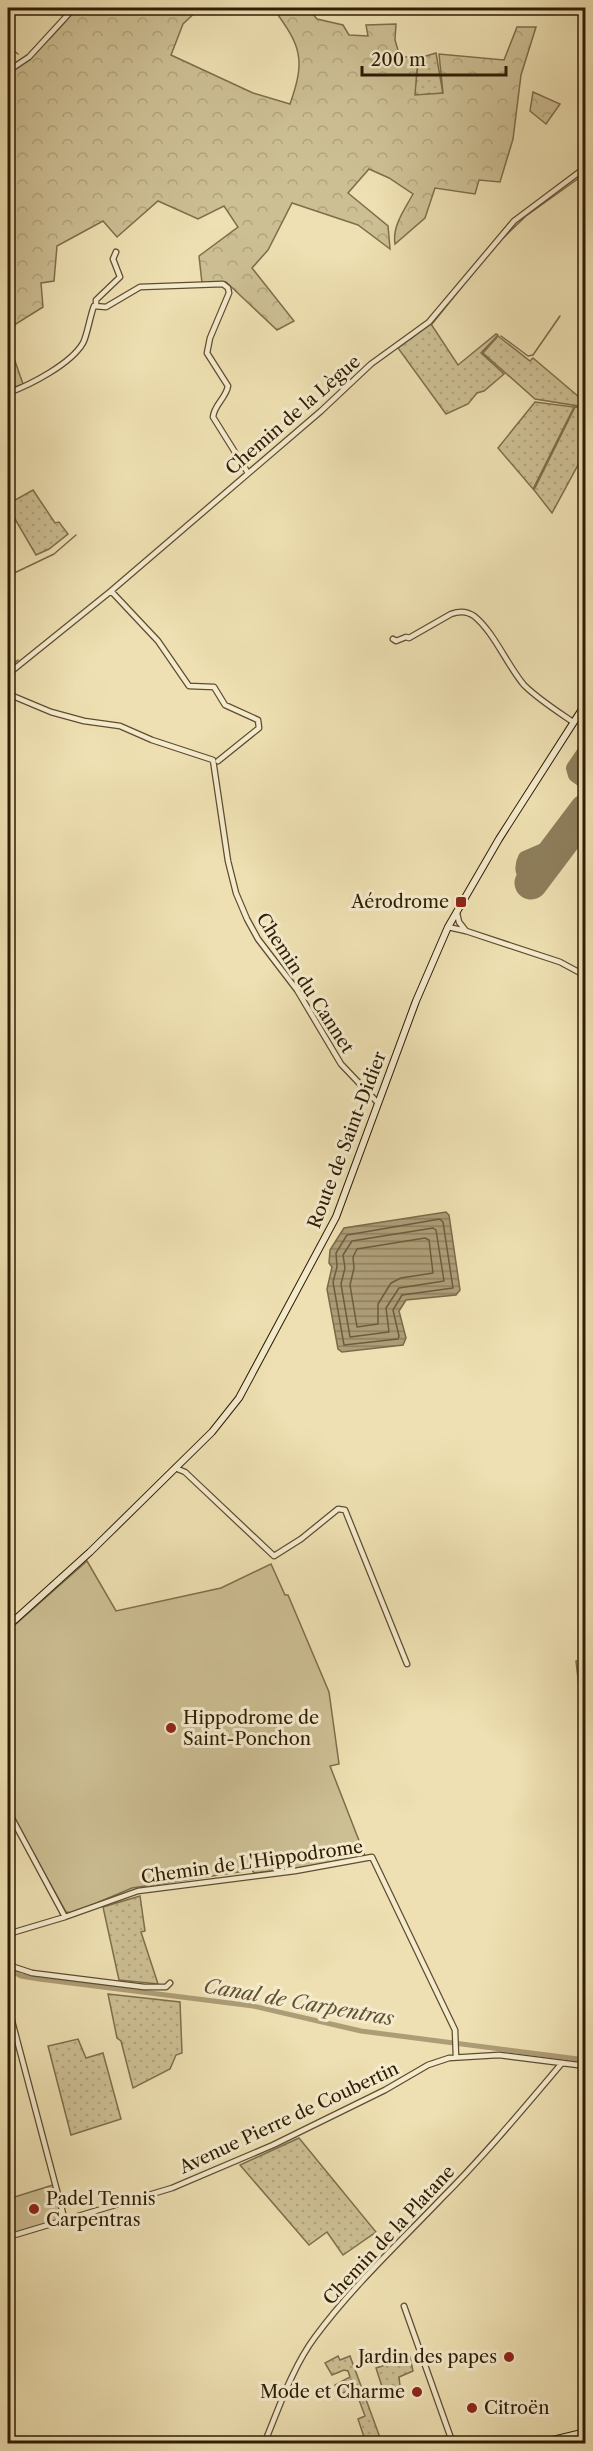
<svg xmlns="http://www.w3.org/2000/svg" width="593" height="2451" viewBox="0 0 593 2451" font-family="'Libre Caslon Text',serif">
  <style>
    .grass { fill: url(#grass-dots); stroke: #7e6e4c; stroke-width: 1.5 }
    .forest { fill: url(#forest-crowns); stroke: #7e6e4c; stroke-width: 1.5 }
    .park { fill: #cdbf94; stroke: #7e6e4c; stroke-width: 1.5 }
    .water { fill: url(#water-rules); stroke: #7a6949; stroke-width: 1.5 }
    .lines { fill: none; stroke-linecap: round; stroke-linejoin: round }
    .shore { stroke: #6e5c3e; stroke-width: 1.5 }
    .stream { stroke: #7a6949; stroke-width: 1.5 }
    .canal { stroke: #ad9d77; stroke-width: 5 }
    .taxiway { stroke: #8e7e5b; stroke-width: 14 }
    .runway { stroke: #8e7e5b; stroke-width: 33 }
    .minor-casing { stroke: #5e4d30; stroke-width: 7 }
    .secondary-casing { stroke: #2e1c04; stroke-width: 8 }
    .minor { stroke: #f4ebcd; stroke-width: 4.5 }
    .secondary { stroke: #f4ebcd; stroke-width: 6 }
    .poi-dot { fill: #8f2418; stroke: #f4ebcd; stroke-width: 2 }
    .labels { text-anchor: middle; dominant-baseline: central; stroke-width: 6; stroke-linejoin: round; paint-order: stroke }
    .street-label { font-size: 18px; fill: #2e1c04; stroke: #f4ebcd }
    .poi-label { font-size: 18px; fill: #2e1c04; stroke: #f4ebcd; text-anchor: end }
    .water-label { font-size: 20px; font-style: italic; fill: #615032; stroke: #f4ebcd }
  </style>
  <defs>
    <pattern id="grass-dots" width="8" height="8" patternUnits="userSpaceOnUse" patternTransform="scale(1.5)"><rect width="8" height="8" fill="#cdbf94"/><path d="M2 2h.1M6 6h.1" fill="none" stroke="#b0a47e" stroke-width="1.8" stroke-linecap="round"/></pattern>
    <pattern id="forest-crowns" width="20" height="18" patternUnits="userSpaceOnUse" patternTransform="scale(1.5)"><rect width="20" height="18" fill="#cdbf94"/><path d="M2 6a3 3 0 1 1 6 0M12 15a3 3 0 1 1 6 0" fill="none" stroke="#b0a47e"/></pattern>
    <pattern id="water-rules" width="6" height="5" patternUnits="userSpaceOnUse" patternTransform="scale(1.5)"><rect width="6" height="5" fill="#ad9d77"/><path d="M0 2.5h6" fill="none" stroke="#8d7f5f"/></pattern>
  </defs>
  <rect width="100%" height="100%" fill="#eee0b2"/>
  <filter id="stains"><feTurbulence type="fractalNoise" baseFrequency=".00333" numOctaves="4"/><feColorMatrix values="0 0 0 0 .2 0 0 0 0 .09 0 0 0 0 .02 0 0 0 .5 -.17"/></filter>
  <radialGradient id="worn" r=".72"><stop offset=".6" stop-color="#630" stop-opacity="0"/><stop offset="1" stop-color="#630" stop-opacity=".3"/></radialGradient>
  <path class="grass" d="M436,53L443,94L414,95L419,58Z
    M431,324L458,365L496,334L498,335L481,353L504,374L484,391L477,393L468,404L446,414L398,348Z
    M498,336L530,361L533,358L585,402V407L535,399L483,353Z
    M535,402L574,407L533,489L498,448Z
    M575,407L585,408V452L552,513L534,490Z
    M33,490L55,523L59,522L68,534L49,549L36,555L8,507V504Z
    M585,1659H586L585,1739L576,1661Z
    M140,1896L145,1931L141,1932L158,1984L119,1980L103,1907Z
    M108,1994L180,2002L182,2053L176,2055L170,2069L133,2088L121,2041L117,2038Z
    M78,2039L86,2058L103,2053L121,2119L71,2135L48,2046Z
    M299,2138L376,2232L343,2255L327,2232L309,2245L240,2165Z
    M338,2356L340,2360L350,2356L382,2443H366L358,2419L365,2416L355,2389L339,2394L335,2385L350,2377L348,2371L344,2370L332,2375L325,2363Z
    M410,2357L413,2371L399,2377L400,2386L389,2390L391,2397L386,2399L376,2368Z"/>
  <path class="forest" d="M77,8H200L183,24L171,55L253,93L290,104C306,59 301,46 273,8H308L317,19L343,25L349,35L368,36L366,25L396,24L395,40L400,57H418L415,95L443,93L439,54L504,60L517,27H536L521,75L513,139L500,182L479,180L475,194L435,188L425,218L395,244C392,226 405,209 413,194L389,178L369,169L348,193L388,226L390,249L358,225L292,203L268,250L252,268L294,321L277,330L226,282L202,283L199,256L238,227L224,206L198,219L158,201L117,237L103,221L57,246L54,281L41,283L43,307L8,329V72C36,55 56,33 77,8Z
    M533,92L560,104L546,124L530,111Z
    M8,341L23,384L15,387L8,373Z"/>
  <path class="park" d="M87,1561L116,1611L221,1588L271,1564L285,1595H288L329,1692L339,1764L330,1766L365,1856L322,1865L254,1873L252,1870L132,1888L73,1913L66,1912L8,1807V1631Z
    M53,2185L62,2219L8,2235V2199Z"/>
  <path class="water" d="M446,1212L449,1215L460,1290L456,1295L406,1300L399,1311L406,1338L403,1345L342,1352L338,1349L327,1289L332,1267L329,1263L330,1250L344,1228Z"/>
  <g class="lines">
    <path class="shore" d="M440,1219L443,1222L453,1288L402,1295L393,1310L399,1336L398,1339L344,1345L333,1282L337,1267L336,1253L347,1235Z
      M433,1228L436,1230L444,1281L399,1288L386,1308L389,1332L350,1337L341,1284L345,1268L343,1255L352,1241Z
      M425,1238L429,1240L433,1273L401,1278L391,1283L378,1304V1324L357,1327L350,1285L354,1268L353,1257L357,1249Z"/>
    <path class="stream" d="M8,46L18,54
      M499,242L526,216L586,173
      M432,324L486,257
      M501,336L528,356L533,355L560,316
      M8,576L54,554L76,535
      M8,668L18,660"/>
    <path class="canal" d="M8,1969L21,1976L39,1979L253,2006L361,2031L586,2060"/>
    <path class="taxiway" d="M586,749L573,768L575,775L586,783
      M533,880C522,878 520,868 525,858L562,842"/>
    <path class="runway" d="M531,883L586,810"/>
    <g class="minor-casing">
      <path id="minor" d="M8,71L29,57L74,8
        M96,306V300L120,277L113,259L116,252
        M8,393C30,385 71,364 83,343C87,336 90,316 94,306L106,307L140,287L223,284L228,288L229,293L210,338L207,353L228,386C226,398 214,405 213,417L248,473
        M111,591L158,641L189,686L214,687L225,705L258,720L259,728L218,761
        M393,639L396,641L406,637L409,638L451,614C459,611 467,611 474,616C494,632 507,665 524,685C538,699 557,711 573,722
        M8,674L111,591L321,411L371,364L429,322L514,221L586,167
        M8,694L51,712L84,721L120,726L152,740L213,760L228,861L236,893L247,919L258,939L297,990L341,1064L378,1103
        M457,913L459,922L466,931
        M448,927L466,931L560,962L586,976
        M175,1468L185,1472L274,1556L301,1539L338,1509L345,1510L407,1664
        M8,1811L65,1917
        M8,1934L65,1917L138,1891L295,1871L372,1857L455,2030L456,2057
        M8,1965L32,1973L144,1987H166L170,1983
        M8,2006L65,2221
        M8,2237L172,2188L273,2145L385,2090L428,2065L449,2058L499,2055L586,2066
        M404,2306L453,2444
        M264,2444C279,2408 292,2368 315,2337C352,2287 398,2244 441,2199C484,2156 523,2109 562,2063"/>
    </g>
    <g class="secondary-casing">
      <path id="secondary" d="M8,1626L90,1552L212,1432L239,1398L336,1217L416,1001L448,927L499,839L586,703
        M536,2444L586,2432"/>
    </g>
    <use href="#minor" class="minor"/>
    <use href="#secondary" class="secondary"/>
  </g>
  <g class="poi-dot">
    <rect x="455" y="896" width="12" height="12" rx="3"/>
    <circle cx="171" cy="1728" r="6"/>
    <circle cx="34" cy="2209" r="6"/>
    <circle cx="509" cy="2357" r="6"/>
    <circle cx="417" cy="2392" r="6"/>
    <circle cx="472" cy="2408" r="6"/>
  </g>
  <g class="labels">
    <g class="street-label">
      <text transform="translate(293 415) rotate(-41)">Chemin de la Lègue</text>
      <text transform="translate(305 983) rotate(57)">Chemin du Cannet</text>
      <text transform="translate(347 1140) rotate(-69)">Route de Saint-Didier</text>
      <text transform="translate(252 1862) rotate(-8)">Chemin de L'Hippodrome</text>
      <text transform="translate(289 2118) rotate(-25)">Avenue Pierre de Coubertin</text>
      <text transform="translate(389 2235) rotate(-47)">Chemin de la Platane</text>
    </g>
    <g class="poi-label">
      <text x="449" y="902">Aérodrome</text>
      <text x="183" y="1718" text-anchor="start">Hippodrome de<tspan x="183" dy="21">Saint-Ponchon</tspan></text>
      <text x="46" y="2199" text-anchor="start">Padel Tennis<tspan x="46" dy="21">Carpentras</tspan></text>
      <text x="497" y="2357">Jardin des papes</text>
      <text x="405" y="2392">Mode et Charme</text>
      <text x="484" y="2408" text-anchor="start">Citroën</text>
    </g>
    <g class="water-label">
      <text transform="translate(299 2002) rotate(10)">Canal de Carpentras</text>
    </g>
  </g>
  <rect width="593" height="2451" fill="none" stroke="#eee0b2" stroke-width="30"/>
  <rect x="9" y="9" width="575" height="2433" fill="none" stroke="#2e1c04" stroke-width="3"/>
  <rect x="15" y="15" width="563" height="2421" fill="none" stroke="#2e1c04" stroke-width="1.5"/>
  <path d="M362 66v9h144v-9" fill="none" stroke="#2e1c04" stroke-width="3"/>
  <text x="371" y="66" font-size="18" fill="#2e1c04" stroke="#f4ebcd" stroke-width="4.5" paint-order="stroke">200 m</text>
  <rect width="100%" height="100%" filter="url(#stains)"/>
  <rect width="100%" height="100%" fill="url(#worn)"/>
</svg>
